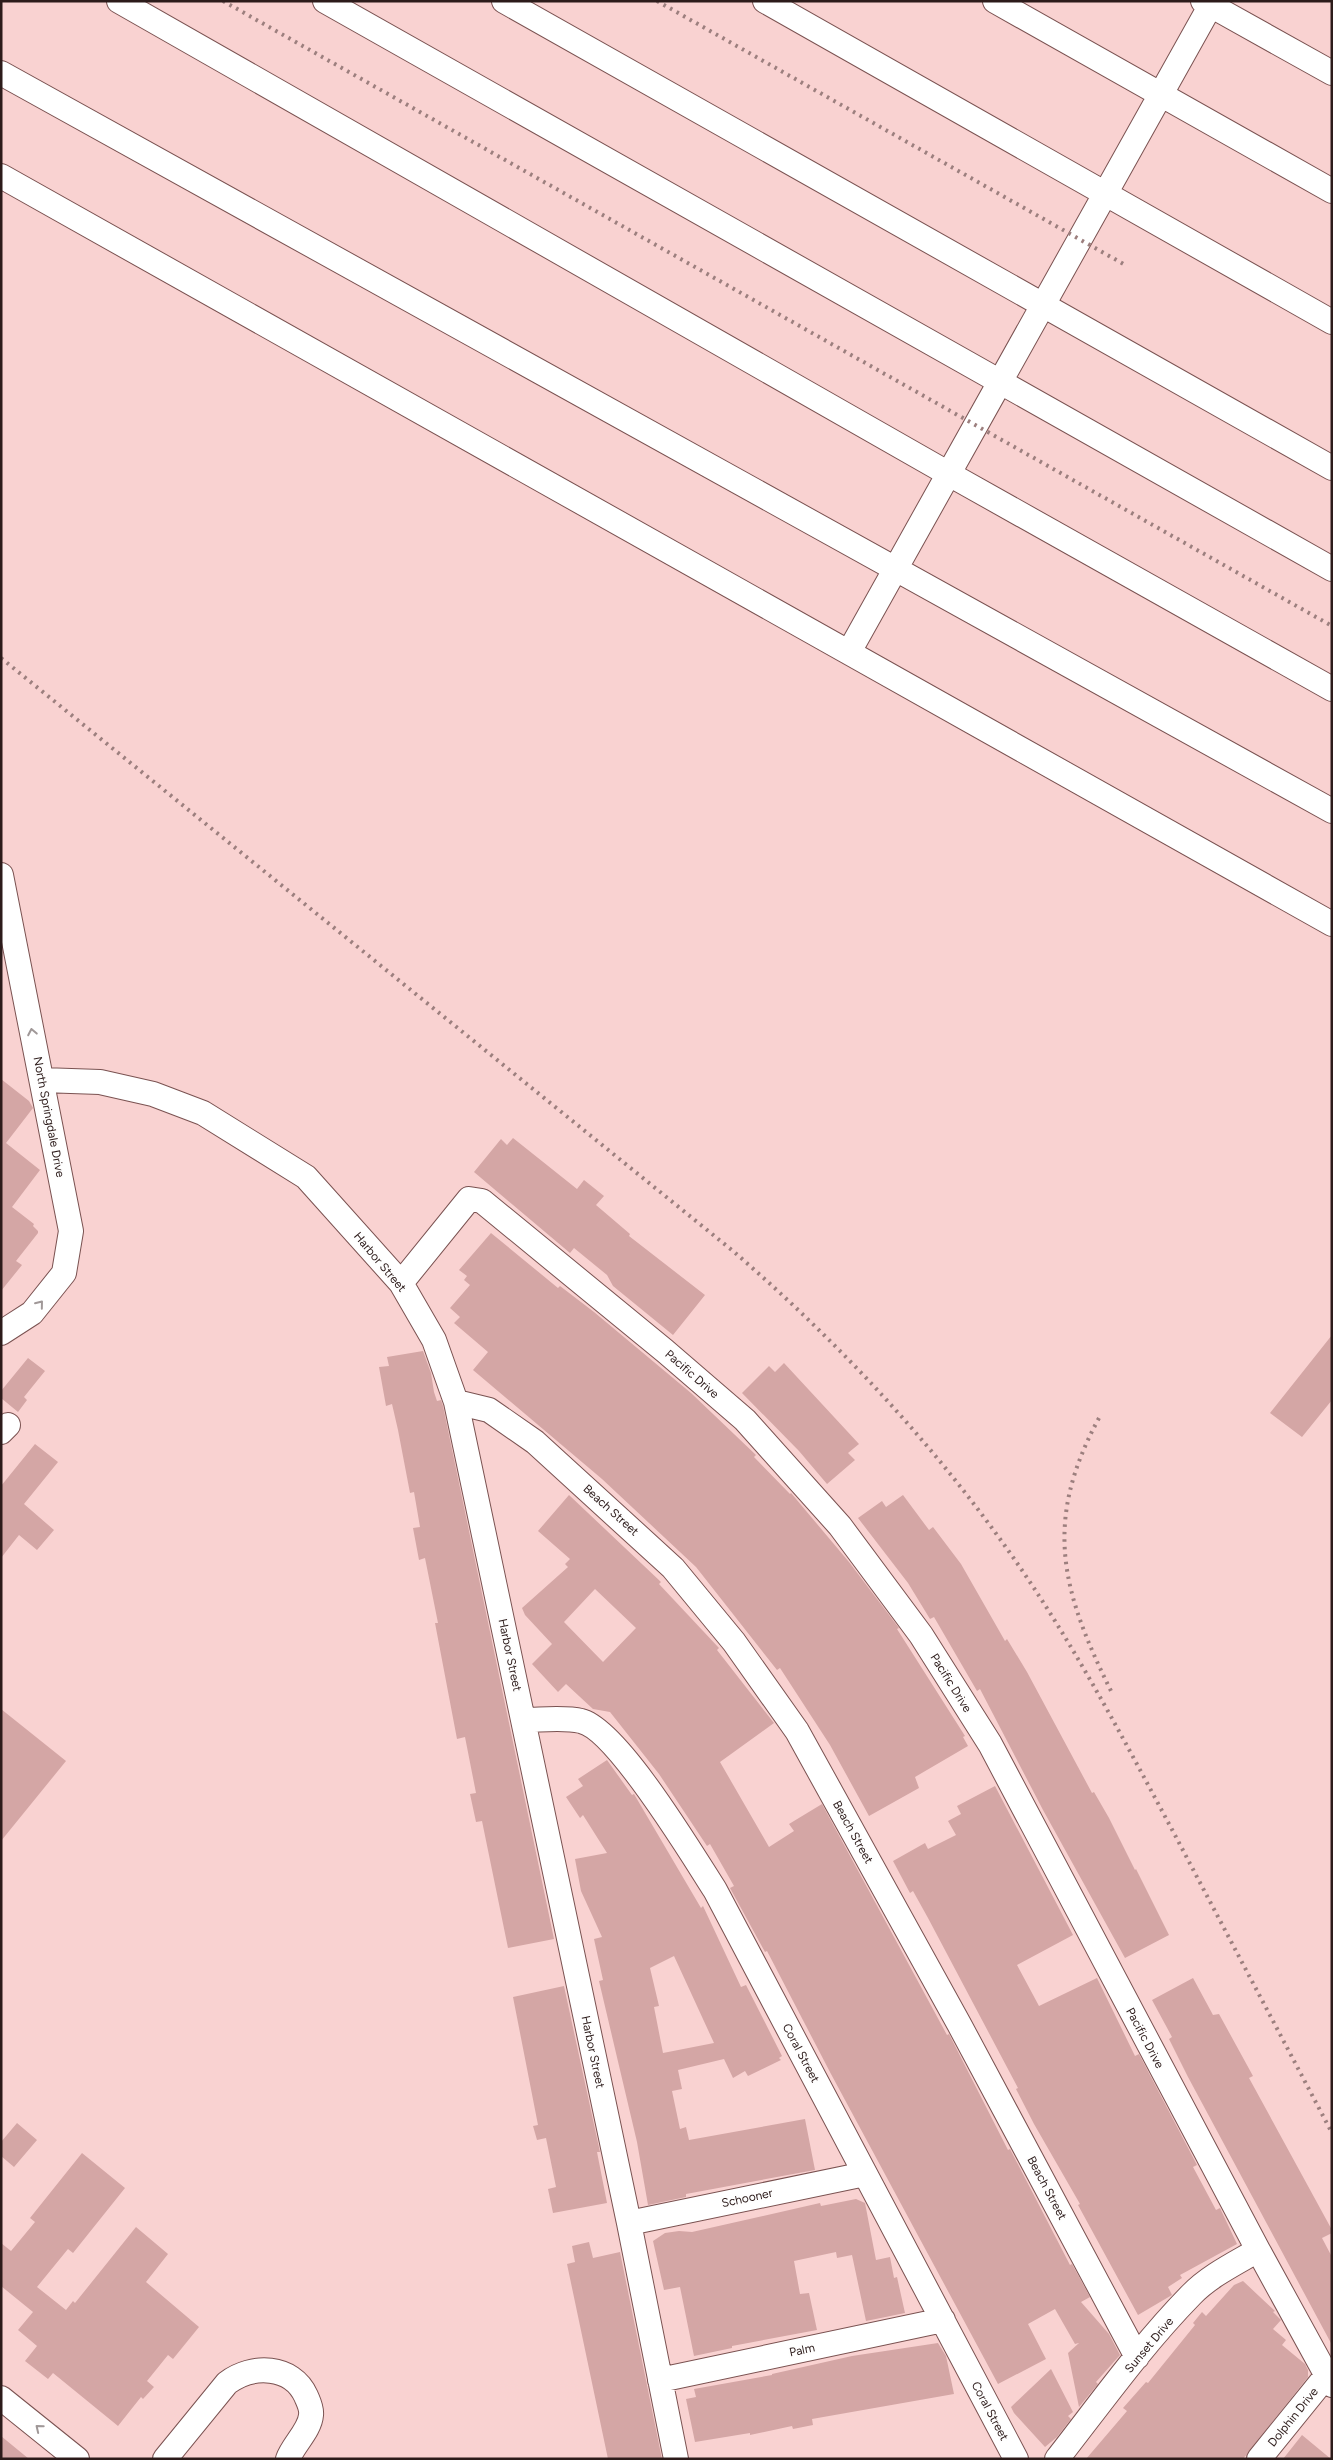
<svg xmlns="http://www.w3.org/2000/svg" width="1333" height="2460" viewBox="0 0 1333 2460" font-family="Figtree,sans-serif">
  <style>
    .building { fill: #d4a6a5; fill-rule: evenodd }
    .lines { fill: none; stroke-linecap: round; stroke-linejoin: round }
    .minor-casing { stroke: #7a5251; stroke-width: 26 }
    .minor { stroke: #fff; stroke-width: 24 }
    .rail { stroke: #9c7f7e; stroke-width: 4; stroke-dasharray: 2.5 5; stroke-linecap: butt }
    .oneway { stroke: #a09898 }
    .labels { text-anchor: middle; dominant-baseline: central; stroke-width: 4.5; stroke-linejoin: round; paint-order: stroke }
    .street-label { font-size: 12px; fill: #2c1b1a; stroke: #fefefe }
  </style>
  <rect width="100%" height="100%" fill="#f9d2d1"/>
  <path class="building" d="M1,1079L29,1101L33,1108L6,1143L40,1170L12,1207L34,1224L33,1226L38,1231V1233L16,1261L22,1265L1,1291Z
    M513,1138L577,1189L584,1180L604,1196L596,1205L630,1234L629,1236L705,1295L673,1335L613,1286L607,1275L574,1248L570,1253L474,1172L501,1139L507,1145Z
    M491,1233L558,1288L560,1286L594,1312L691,1393L756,1455L754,1457L790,1494L791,1493L849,1562L899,1628L897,1629L965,1736L963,1737L968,1746L915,1777L919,1788L869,1816L830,1745L780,1668L777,1670L696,1567L602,1479L473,1370L488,1352L454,1323L460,1317L450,1308L470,1285L464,1280L467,1276L459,1270Z
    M1332,1335V1400L1302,1437L1270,1413Z
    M423,1351L431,1373L434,1392L437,1401L441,1400L443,1406L554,1939L508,1948L482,1821L476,1822L470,1794L476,1793L465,1737L457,1739L435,1623H438L425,1558L419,1560L413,1528L420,1527L414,1492L410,1493L398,1430L392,1404L386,1406L379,1367L389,1366L387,1357Z
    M28,1358L45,1371L24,1397L27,1400L18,1412L1,1398V1391Z
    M784,1363L859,1444L848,1453L855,1460L827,1484L799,1451L742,1393L769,1366L775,1372Z
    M35,1444L58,1462L24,1504L54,1530L37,1550L19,1535L1,1558V1486Z
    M569,1495L661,1582L659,1584L719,1648L717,1650L774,1723L720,1762L769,1847L794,1831L789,1824L822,1804L947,2035L949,2034L1008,2150L1010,2149L1070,2265L1072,2264L1090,2297L1081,2302L1109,2334L1120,2355L1096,2382L1098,2384L1079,2407L1068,2353L1079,2343L1075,2344L1055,2309L1028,2324L1046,2359L998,2384L831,2074L767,1951L765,1952L730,1888L734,1886L710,1844L707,1846L659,1774L610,1712L593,1709L566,1684L558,1692L532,1664L552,1644L525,1615L522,1608L568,1567L565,1564L570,1559L538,1531ZM595,1589L636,1628L603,1662L564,1622Z
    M903,1495L929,1530L933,1527L961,1564L1005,1641L1007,1639L1027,1672L1092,1793L1094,1792L1109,1818L1135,1870L1136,1869L1169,1935L1125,1958L1043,1810L980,1689L977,1691L934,1617L930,1619L908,1583L858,1518L882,1501L886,1507Z
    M1,1709L66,1761L1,1841Z
    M607,1760L632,1795L634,1794L701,1908L703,1906L741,1987L746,1985L782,2056L779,2058L781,2060L748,2076L745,2071L733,2078L724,2059L678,2070L682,2089L672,2091L680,2129L686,2127L689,2140L805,2119L815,2170L686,2194V2197L648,2205L637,2142L599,1981L603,1980L594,1939L602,1937L581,1891L575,1859L607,1853L583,1815L580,1818L566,1797L583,1786L578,1779ZM674,1956L714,2043L663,2053L654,2007L659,2006L650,1968Z
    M995,1786L1073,1935L1017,1965L1039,2006L1097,1978L1135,2056L1139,2054L1197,2165L1193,2167L1216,2210L1220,2208L1237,2244L1180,2275L1182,2278L1168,2287L1172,2295L1138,2315L1078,2205L1080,2204L1034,2124L1016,2089L1018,2088L928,1918L913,1891L910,1893L893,1861L925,1843L928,1849L956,1835L948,1821L961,1814L957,1806Z
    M1193,1978L1213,2015L1219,2014L1253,2076L1249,2078L1332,2230V2233L1322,2238L1332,2257V2345L1188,2077L1169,2039L1172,2037L1152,2000Z
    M564,1986L600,2152H597L607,2203L553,2213L548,2189L556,2187L546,2138L537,2140L533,2126L538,2125L513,1997Z
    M17,2123L37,2140L14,2167L1,2156V2142Z
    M82,2153L125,2188L73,2253L68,2249L37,2287L66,2310L73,2301L75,2303L136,2227L168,2254L146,2282L199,2327L173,2359L168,2355L147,2381L154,2387L143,2399L141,2397L118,2426L53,2373L48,2379L25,2361L37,2346L18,2330L33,2312L1,2286V2243L11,2251L35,2222L30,2218Z
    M856,2199L865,2203L876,2260L890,2257L894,2278L897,2277L905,2313L866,2321L852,2255L837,2258L836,2252L794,2261L800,2294L809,2293L817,2330L732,2346V2348L694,2356L680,2287L664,2290L653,2241L665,2233L679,2231L692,2232L820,2203L821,2206Z
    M589,2242L593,2258L620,2252L662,2459H608L567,2264L575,2262L572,2246Z
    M1243,2281L1275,2311L1273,2312L1281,2320L1273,2329L1286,2340L1282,2345L1305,2364L1308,2370V2377L1243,2459H1086L1127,2411L1123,2408L1146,2382L1148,2383L1195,2325L1193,2323L1202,2312L1206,2316L1234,2285Z
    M938,2343L946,2356L954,2394L812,2419L813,2425L793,2429L792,2426L750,2435V2433L695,2442L686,2399L696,2397L694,2389L772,2375V2374L852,2356Z
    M1051,2369L1073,2412L1068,2416L1071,2419L1057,2437L1045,2447L1014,2413L1011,2407Z
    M1302,2435L1331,2459H1283Z
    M1,2436L29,2459H1Z"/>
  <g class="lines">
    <g class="minor-casing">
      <path id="minor" d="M119,1L949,474L1332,689
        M325,1L1332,569
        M504,1L1332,468
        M765,1L1332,322
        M995,1L1332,191
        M1203,1L1332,73
        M1,73L1332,811
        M1,176L1332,924
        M849,652L1213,1
        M1,875L71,1231L64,1273L32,1313L1,1333
        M42,1080L100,1082L153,1094L203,1113L306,1177L401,1283L434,1340L456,1402L629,2223L676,2459
        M401,1283L469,1199L482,1201L665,1351L745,1420L840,1526L921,1635L990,1744L1258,2250L1332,2385
        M456,1402L489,1410L535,1442L673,1568L734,1642L797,1731L959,2024L1137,2357
        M1,1432L8,1425
        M524,1720C540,1720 565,1717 581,1721C617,1729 693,1856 715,1890L1016,2459
        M629,2223L865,2174
        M660,2380L943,2320
        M1,2398L77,2459
        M165,2459L227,2383C252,2364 292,2365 306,2396C308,2401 312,2408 311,2415C310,2430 293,2445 288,2459
        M1057,2459C1100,2404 1142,2345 1191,2295C1209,2276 1236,2263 1258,2250
        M1259,2459L1327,2375"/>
    </g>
    <use href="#minor" class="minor"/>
    <path class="rail" d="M223,1L1332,626
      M657,1L1127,266
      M1,658L733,1251C836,1340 931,1441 1010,1553C1073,1642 1124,1740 1176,1837C1228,1936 1280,2034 1332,2133
      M1099,1418C1042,1523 1062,1592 1112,1693"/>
  </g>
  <defs><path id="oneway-chevron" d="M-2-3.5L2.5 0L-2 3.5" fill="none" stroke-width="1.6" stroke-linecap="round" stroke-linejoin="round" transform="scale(1.25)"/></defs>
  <g class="oneway">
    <use href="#oneway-chevron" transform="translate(32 1032) rotate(-101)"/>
    <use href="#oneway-chevron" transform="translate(40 1304) rotate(-51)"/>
    <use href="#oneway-chevron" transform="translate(39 2428) rotate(-141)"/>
  </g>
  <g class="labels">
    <g class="street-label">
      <text transform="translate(49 1117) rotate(79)">North Springdale Drive</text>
      <text transform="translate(380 1262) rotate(50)">Harbor Street</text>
      <text transform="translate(692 1374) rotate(41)">Pacific Drive</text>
      <text transform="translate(611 1510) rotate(42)">Beach Street</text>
      <text transform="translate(510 1655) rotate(78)">Harbor Street</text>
      <text transform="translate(951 1683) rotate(58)">Pacific Drive</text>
      <text transform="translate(853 1832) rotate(61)">Beach Street</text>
      <text transform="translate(1145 2038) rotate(62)">Pacific Drive</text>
      <text transform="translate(593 2052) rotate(78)">Harbor Street</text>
      <text transform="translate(801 2053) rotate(62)">Coral Street</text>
      <text transform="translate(1047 2188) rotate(62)">Beach Street</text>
      <text transform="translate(747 2198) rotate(-12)">Schooner</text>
      <text transform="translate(1149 2345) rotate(-50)">Sunset Drive</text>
      <text transform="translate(802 2350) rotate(-12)">Palm</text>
      <text transform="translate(990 2411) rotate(62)">Coral Street</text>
      <text transform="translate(1293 2417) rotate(-51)">Dolphin Drive</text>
    </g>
  </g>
  <rect width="1333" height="2460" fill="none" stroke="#2c1b1a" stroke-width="5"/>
</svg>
